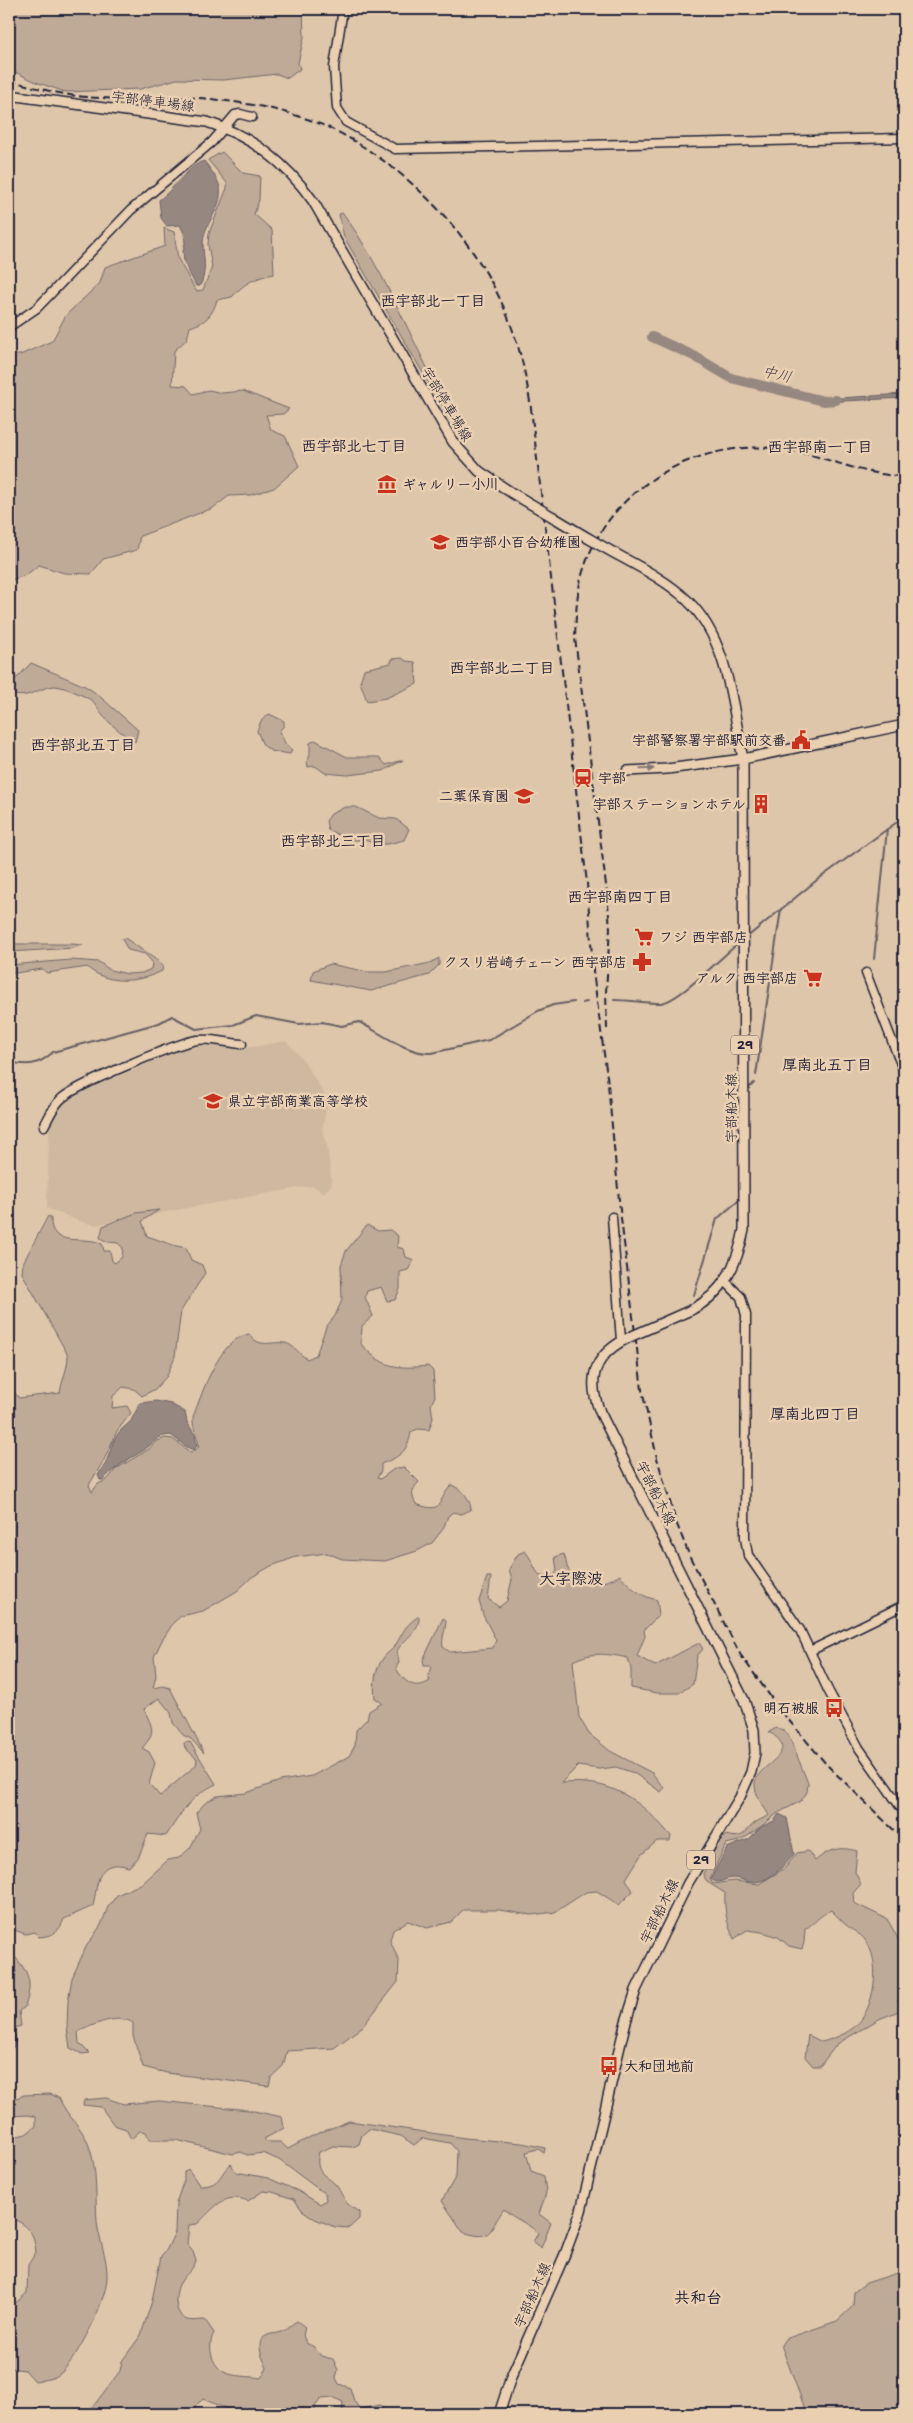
<svg xmlns="http://www.w3.org/2000/svg" width="913" height="2423" viewBox="0 0 913 2423" font-family="'Shantell Sans','Klee One',sans-serif">
  <style>
    .built { fill: #ceb8a0 }
    .green { fill: #bfaa97; stroke: #706669 }
    .water { fill: #968780; stroke: #685f64 }
    .lines { fill: none; stroke-linecap: round; stroke-linejoin: round }
    .stream { stroke: #685f64; stroke-width: 2 }
    .river { stroke: #968780; stroke-width: 10 }
    .tertiary-casing { stroke: #22223b; stroke-width: 11 }
    .secondary-casing { stroke: #22223b; stroke-width: 12 }
    .primary-casing { stroke: #22223b; stroke-width: 12 }
    .tertiary { stroke: #ead0b1; stroke-width: 8 }
    .secondary { stroke: #ead0b1; stroke-width: 9 }
    .primary { stroke: #ead0b1; stroke-width: 9 }
    .rail { stroke: #22223b; stroke-width: 2; stroke-dasharray: 8 4; stroke-linecap: butt }
    .secondary-bridge-casing { stroke: #22223b; stroke-width: 12; stroke-linecap: butt }
    .primary-bridge-casing { stroke: #22223b; stroke-width: 12; stroke-linecap: butt }
    .secondary-bridge { stroke: #ead0b1; stroke-width: 9 }
    .primary-bridge { stroke: #ead0b1; stroke-width: 9 }
    .oneway { fill: #867976 }
    .labels { text-anchor: middle; dominant-baseline: central; stroke-width: 5; stroke-linejoin: round; paint-order: stroke }
    .shield { fill: #ead0b1; stroke: #5e565e; stroke-width: 1 }
    .shield-label { font-size: 12px; font-weight: bold; fill: #22223b }
    .street-label { font-size: 14px; fill: #22223b; stroke: #ead0b1 }
    .poi-label { font-size: 14px; font-weight: bold; fill: #22223b; stroke: #ead0b1; text-anchor: start }
    .neighbourhood-label { font-size: 15px; font-weight: bold; fill: #22223b; stroke: #ead0b1 }
    .water-label { font-size: 15px; font-style: italic; fill: #454050; stroke: #ead0b1 }
    .quarter-label { font-size: 16px; font-weight: bold; fill: #22223b; stroke: #ead0b1 }
  </style>
  <rect width="100%" height="100%" fill="#dec6aa"/>
  <filter id="ink" filterUnits="userSpaceOnUse"><feTurbulence type="fractalNoise" baseFrequency=".02" numOctaves="2"/><feDisplacementMap in="SourceGraphic" scale="10" xChannelSelector="R" yChannelSelector="G"/><feConvolveMatrix kernelMatrix="1 2 1 2 8 2 1 2 1" color-interpolation-filters="sRGB"/></filter>
  <g filter="url(#ink)">
    <path class="built" d="M286,1041L304,1061L328,1100L322,1130L327,1145L332,1184L324,1193L313,1186L298,1188L94,1225L79,1221L47,1208L49,1130L53,1118L68,1098L181,1049L209,1045L238,1048L253,1047Z"/>
    <path class="green" d="M9,9H303L304,37L298,63L300,69L288,78L277,74L224,80L177,79L140,89L65,92L36,82L9,69Z
      M222,152L243,173L260,176L259,200L254,214L272,230L274,274C255,278 245,282 232,297L217,300C212,316 206,322 190,327L187,339L174,351L172,385L186,386L193,394L209,390L222,393L243,391L289,409L283,414L266,415L271,430L285,436L299,466L274,488L250,495L229,496L213,508L140,536L137,550L103,559L91,574L64,573L39,565L26,575L9,581V355H20L52,341L66,315L100,283L105,267L165,246L164,228L174,232L178,259L196,291L203,290L212,267L208,245L209,233L227,188V183L208,160Z
      M343,213C382,267 406,328 437,387C444,401 459,415 459,430L438,399L344,237L339,214Z
      M402,658L406,661L415,662L417,684L386,698L367,701L360,682L364,669L391,663L392,659Z
      M31,663L85,686L97,694L138,730L135,742C123,734 109,724 100,712C97,708 96,703 91,700C82,695 66,687 55,686C42,686 29,699 15,695L9,686V677L17,678Z
      M269,714L284,721V726L279,731L286,745L292,750L290,754L271,751L263,745L257,731L261,721Z
      M315,740L347,757H379L386,765L403,760L383,771L347,775L325,773L315,766L308,767L307,762L310,755V743Z
      M345,807H356L379,818L396,819L409,829L404,840L388,844H376L365,840H350L328,830L326,821L331,814Z
      M125,938L158,961L163,966L162,971C138,983 107,985 87,967L47,973L42,969L9,974V965L71,960L99,962L110,970L128,974L142,973L151,969L152,962L145,954L128,950L122,939Z
      M9,944H72L83,945L74,948L9,952Z
      M439,958V965L429,975L371,991L311,980L313,971L330,964L368,972H386L430,963Z
      M159,1210L142,1221L147,1236C160,1240 172,1246 186,1248L191,1260L202,1265L205,1273L181,1311L175,1356L167,1376L155,1389L142,1396L134,1389L123,1387L113,1396L112,1408L127,1406L131,1413L117,1431L104,1460L89,1485L92,1492L98,1484L107,1480L116,1469L149,1449L155,1442L165,1438L173,1439L191,1453L199,1447C198,1436 192,1428 193,1417C203,1391 219,1339 249,1334C260,1349 269,1341 285,1343C294,1345 299,1354 307,1359L316,1355L326,1327L335,1316L342,1300L341,1265L346,1251L367,1225L378,1231L390,1230L398,1236L397,1247L404,1249L406,1257L414,1260L408,1270L400,1272V1289L395,1300L387,1301L381,1287L367,1291L365,1297L373,1316L362,1326L361,1344C382,1368 397,1369 428,1366L433,1371L435,1396L431,1405L433,1418L429,1430L418,1429L411,1432C408,1452 399,1457 381,1464V1471L377,1478L380,1479L394,1469L404,1467L419,1482C411,1490 411,1495 416,1504C446,1515 436,1499 452,1485C463,1491 469,1496 471,1509L462,1514L453,1512L448,1516L443,1529L432,1543L417,1551L385,1561L342,1559L327,1553L296,1557L271,1566L252,1577L237,1591L203,1611L181,1616L174,1622L161,1642L154,1657L156,1676L153,1688L163,1686L170,1688L204,1753L191,1739L183,1735L173,1723L171,1713L159,1698L144,1709C152,1727 157,1732 142,1748L149,1752L155,1763L149,1784L160,1796L196,1765L197,1759L185,1748L184,1743L190,1742L216,1784C189,1797 182,1812 166,1836L148,1834L139,1856L129,1867C96,1857 98,1884 93,1906L64,1919C59,1932 53,1936 39,1937L34,1932L25,1934L9,1928V1393L13,1391L19,1398L60,1393C62,1379 68,1369 68,1355L22,1273L23,1263L48,1216L51,1218C49,1250 86,1234 102,1244L104,1251H110L112,1261L115,1263L122,1257L123,1248L118,1243L108,1242L100,1238L103,1226L136,1213Z
      M525,1551C532,1559 533,1567 540,1576H553L557,1571L555,1557L564,1554C566,1559 566,1565 568,1569C577,1589 606,1584 620,1575C631,1588 640,1596 657,1600L659,1615L644,1630L645,1636L637,1656L655,1666L699,1643L703,1649L697,1656L693,1684L679,1693H657L631,1688V1669L628,1658C608,1654 592,1651 573,1661L579,1717L589,1734L610,1751L652,1773L664,1788L661,1792L634,1773L616,1767L599,1769L578,1766L561,1783C569,1783 577,1782 585,1783C622,1785 648,1809 671,1836L670,1841H657L641,1855L626,1879L633,1891L619,1905L597,1891L586,1892L555,1912L531,1915L499,1910H463L451,1922L427,1928L408,1921L393,1930L390,1940L399,1961L398,1982L363,2026L334,2048L287,2051L283,2066L271,2077L269,2086L167,2073L143,2067L133,2036V2023C119,2013 92,2025 78,2032L79,2043L89,2053L82,2054L70,2048L67,2027L68,2001L72,1978L86,1947L101,1925L108,1907L117,1895L143,1883L168,1860L179,1858L190,1848L200,1829L196,1813L204,1804L217,1796L246,1793L280,1781L312,1776L331,1766L349,1756L355,1745L356,1730L367,1719L369,1711L382,1703L375,1698C373,1683 375,1669 384,1657C387,1653 392,1650 395,1646C404,1631 404,1626 419,1616C420,1632 404,1638 397,1651L399,1662L396,1668C404,1682 414,1691 430,1681L428,1675L432,1668L430,1665H424L423,1660L443,1618L446,1620C446,1629 441,1639 443,1647L450,1652L493,1648L496,1640L483,1615L479,1601L487,1577H491L488,1599L499,1607L507,1601L512,1579L509,1569L518,1554Z
      M776,1728L784,1730L789,1736L808,1783L807,1792L801,1801L778,1813L754,1832L739,1841L726,1844L710,1879L713,1884L734,1881L759,1884L785,1868L797,1853L808,1851L815,1861C829,1849 839,1846 857,1851L855,1872L861,1884L853,1893L854,1903L887,1919L895,1933L904,1953V1995L897,2001L904,2002V2016L899,2011L879,2019L837,2044L820,2066H813L805,2057L808,2035L822,2042C836,2038 852,2032 861,2020C875,2001 881,1960 865,1940C862,1935 855,1932 850,1928C843,1923 837,1916 831,1910C820,1915 815,1923 805,1929L804,1943L802,1949L789,1946L778,1937L762,1932L747,1930L734,1939C727,1924 724,1910 725,1893L707,1882L703,1874L718,1843L726,1835C746,1841 744,1829 758,1821C762,1818 766,1818 769,1815C764,1807 754,1794 755,1783C757,1764 804,1753 769,1732Z
      M9,1950C28,1972 34,1978 25,2007L19,2011L21,2026L14,2028L9,2025Z
      M50,2094L59,2098C67,2117 83,2127 89,2146C98,2171 95,2196 97,2222C99,2241 108,2259 107,2278C106,2302 78,2357 61,2373C54,2379 44,2380 35,2381L25,2370L9,2368V2309L27,2293L28,2265L36,2252C33,2230 29,2226 9,2217V2138L26,2134L36,2126V2117C27,2113 19,2117 9,2115V2101L24,2095Z
      M106,2098L124,2104L159,2101L249,2110L282,2117L284,2128L264,2139L267,2142H280L288,2149L314,2135L349,2121L465,2138L522,2143L545,2148L544,2153L538,2149L526,2152L531,2171L544,2176L546,2193L539,2214L551,2223L541,2248L533,2242L538,2233C527,2222 515,2220 504,2209C488,2230 494,2242 463,2232L442,2201L456,2176L457,2151L450,2143L423,2138L414,2145L401,2136L369,2129L362,2135L359,2144L353,2147L333,2146L319,2152C313,2177 330,2175 338,2188C346,2201 344,2203 359,2212V2219L349,2228L335,2227L315,2219L302,2210L294,2199L272,2192L263,2191L248,2201C223,2191 214,2209 197,2224L189,2225L187,2244L193,2252L196,2261C190,2274 185,2274 180,2283C174,2293 174,2313 185,2319C190,2322 199,2320 205,2320L214,2333C207,2345 211,2365 224,2372C233,2377 250,2376 261,2378L267,2368C263,2359 254,2342 266,2336C270,2333 276,2334 281,2332C287,2330 291,2324 297,2321L305,2327L303,2335L306,2343L314,2347L321,2356L333,2359L338,2370L336,2378L339,2384L350,2388L354,2401L360,2409L380,2405L387,2414H342L343,2402L334,2398L321,2399L316,2405L314,2414H255L227,2409L203,2399L196,2405L195,2414H84L95,2404L120,2371L122,2361L141,2335L152,2301L161,2256L167,2249L175,2232L176,2203L184,2180V2172L188,2169L200,2186C222,2186 219,2173 231,2164L236,2172L268,2178L298,2191L320,2204L326,2200L325,2194L279,2160L263,2153L247,2155L241,2152L233,2154L176,2140H150L146,2132L140,2131L131,2139L126,2129L114,2125L101,2107L83,2105L84,2100Z
      M904,2271V2414H807L781,2345L785,2339L837,2321L853,2306L854,2292L866,2283Z"/>
    <path class="water" d="M204,161C210,169 218,178 220,188C223,203 210,218 205,232C199,250 210,265 200,286H196L184,262L183,251L185,243L184,233L180,225L167,226L161,218L159,200C173,190 189,165 204,161Z
      M904,394V398L823,402V399Z
      M156,1401L171,1404L185,1412L187,1422L195,1435L197,1446L193,1450L185,1446L171,1435C155,1436 155,1442 144,1450C129,1459 116,1466 103,1480H100L98,1475L106,1463L114,1440L120,1431L131,1421L140,1403Z
      M779,1814L787,1818L794,1854C785,1866 768,1883 752,1882C746,1882 739,1878 733,1878C724,1878 719,1886 711,1879L727,1848L749,1839L761,1827L774,1821Z
      M9,2029L15,2034C16,2040 16,2047 9,2051Z"/>
    <g class="lines">
      <path class="stream" d="M746,938L817,880L904,817
        M874,959L887,829
        M614,1000C629,1000 645,1003 660,1003C679,1002 723,955 740,942
        M582,1003L587,1002
        M9,1062C28,1066 38,1066 53,1052L159,1023L172,1016L196,1029L233,1025L256,1016L299,1024L322,1022L342,1026L359,1022C379,1032 409,1055 432,1053L489,1040L538,1011L553,1005L574,1002
        M756,1075L781,909
        M749,1088L754,1083
        M694,1295L717,1219L739,1200L740,1196"/>
      <path class="river" d="M652,337L694,356L731,378L824,401L836,400"/>
      <g class="tertiary-casing">
        <path id="tertiary" d="M343,9L334,67L337,108L346,122L395,149L904,138
          M9,327L37,308L131,210L212,142L235,115L240,114L252,117
          M866,973L904,1072
          M44,1126C49,1117 53,1107 60,1100C73,1086 177,1043 197,1040C212,1038 227,1043 242,1044
          M612,1217L621,1341
          M726,1282L741,1297L746,1315L745,1538L748,1555L800,1630L828,1690L859,1748L904,1812
          M810,1651L904,1605
          M36,2414L37,2413"/>
      </g>
      <g class="secondary-casing">
        <path id="secondary" d="M9,95L207,122C253,137 285,162 313,201L453,442L479,471L512,493
          M553,517L588,538
          M600,545C629,562 663,577 687,600C729,640 732,706 743,759L667,769L627,771"/>
      </g>
      <g class="primary-casing">
        <path id="primary" d="M691,1310C724,1293 737,1265 744,1230L743,759L904,725
          M499,2414L511,2377L565,2254L581,2211L625,2025L636,1990L688,1883L740,1797L751,1772L755,1753L754,1730L744,1700L600,1412C585,1375 597,1352 632,1336"/>
      </g>
      <use href="#tertiary" class="tertiary"/>
      <use href="#secondary" class="secondary"/>
      <use href="#primary" class="primary"/>
      <path class="rail" d="M9,80C39,89 69,97 101,98C137,100 174,95 210,99C259,104 312,115 354,141C425,184 486,252 513,331C522,356 527,382 531,408L587,883L593,971L608,1084L620,1210L642,1390L657,1458L676,1522L690,1557L740,1654L780,1710L804,1738L827,1765L904,1840
        M607,1029L606,992L610,928L607,893L575,638C576,616 576,596 582,575C606,488 696,438 783,449C825,455 861,476 904,476"/>
      <g class="secondary-bridge-casing">
        <path id="secondary-bridge" d="M512,493L553,517
          M588,538L600,545"/>
      </g>
      <g class="primary-bridge-casing">
        <path id="primary-bridge" d="M632,1336L691,1310"/>
      </g>
      <use href="#secondary-bridge" class="secondary-bridge"/>
      <use href="#primary-bridge" class="primary-bridge"/>
    </g>
    <defs><path id="oneway-solid" d="M-6-.8H1V-3.2L6.5 0L1 3.2V.8H-6Z" transform="scale(1.25)"/></defs>
    <use class="oneway" href="#oneway-solid" transform="translate(647 769) rotate(-2)"/>
  </g>
  <defs>
    <g id="museum-bare" transform="scale(1.5)"><path d="M0-6L6-3V-2H-6V-3ZM-5-1h2V3h-2ZM-1-1h2V3h-2ZM3-1h2V3H3ZM-6 4H6V6H-6Z" fill="#c8321e" stroke="#ead0b1" stroke-width="2.5" paint-order="stroke"/></g>
    <g id="school-bare" transform="scale(1.5)"><path d="M0-5L7-2L0 1L-7-2ZM-4 1L0 2.5L4 1V4Q0 6-4 4Z" fill="#c8321e" stroke="#ead0b1" stroke-width="2.5" paint-order="stroke"/></g>
    <g id="civic-bare" transform="scale(1.5)"><path d="M-.6-6.5H3V-4.5H.6V-3L4-1V1h2V6H-6V1h2V-1L-.6-3ZM-1.2 2.5V6h2.4V2.5Z" fill="#c8321e" stroke="#ead0b1" stroke-width="2.5" paint-order="stroke"/></g>
    <g id="station-bare" transform="scale(1.5)"><path d="M-3-6H3Q5-6 5-4V2Q5 4 3 4L4.5 6H3L1.5 4h-3L-3 6H-4.5L-3 4Q-5 4-5 2V-4Q-5-6-3-6ZM-3.5-4v3h7v-3ZM-3.5 1v1.5H-2V1ZM2 1v1.5H3.5V1Z" fill="#c8321e" stroke="#ead0b1" stroke-width="2.5" paint-order="stroke"/></g>
    <g id="building-bare" transform="scale(1.5)"><path d="M-4-6H4V6H1V3H-1V6H-4ZM-2.5-4.3h1.7v1.8h-1.7ZM.8-4.3h1.7v1.8H.8ZM-2.5-1h1.7V.8h-1.7ZM.8-1h1.7V.8H.8Z" fill="#c8321e" stroke="#ead0b1" stroke-width="2.5" paint-order="stroke"/></g>
    <g id="supermarket-bare" transform="scale(1.5)"><path d="M-6-5.5h2.5l.6 2H6L4.5 2H-2.5L-4.4-4H-6ZM-1.5 3.2a1.3 1.3 0 1 0 .1 0ZM3 3.2a1.3 1.3 0 1 0 .1 0Z" fill="#c8321e" stroke="#ead0b1" stroke-width="2.5" paint-order="stroke"/></g>
    <g id="pharmacy-bare" transform="scale(1.5)"><path d="M-2-6h4v4h4v4h-4v4h-4v-4h-4v-4h4Z" fill="#c8321e" stroke="#ead0b1" stroke-width="2.5" paint-order="stroke"/></g>
    <g id="bus-bare" transform="scale(1.5)"><path d="M-5-6H5V4H4V6H2V4H-2V6H-4V4H-5ZM-3.5-4V0h7V-4ZM-3.5 1.2v1.5H-2V1.2ZM2 1.2v1.5H3.5V1.2Z" fill="#c8321e" stroke="#ead0b1" stroke-width="2.5" paint-order="stroke"/></g>
  </defs>
  <g fill-rule="evenodd">
    <use href="#museum-bare" x="387" y="484"/>
    <use href="#school-bare" x="440" y="542"/>
    <use href="#civic-bare" x="801" y="740"/>
    <use href="#station-bare" x="583" y="778"/>
    <use href="#school-bare" x="524" y="796"/>
    <use href="#building-bare" x="761" y="804"/>
    <use href="#supermarket-bare" x="644" y="937"/>
    <use href="#pharmacy-bare" x="642" y="962"/>
    <use href="#supermarket-bare" x="813" y="978"/>
    <use href="#school-bare" x="213" y="1101"/>
    <use href="#bus-bare" x="834" y="1708"/>
    <use href="#bus-bare" x="609" y="2066"/>
  </g>
  <g class="labels">
    <g class="shield">
      <rect x="731" y="1035.5" width="28" height="19" rx="4"/>
      <rect x="687" y="1850.5" width="28" height="19" rx="4"/>
    </g>
    <g class="shield-label">
      <text x="745" y="1045">29</text>
      <text x="701" y="1860">29</text>
    </g>
    <g class="street-label">
      <text transform="translate(153 101) rotate(7)">宇部停車場線</text>
      <text transform="translate(447 404) rotate(59)">宇部停車場線</text>
      <text transform="translate(731 1108) rotate(-90)">宇部船木線</text>
      <text transform="translate(656 1493) rotate(63)">宇部船木線</text>
      <text transform="translate(659 1911) rotate(-64)">宇部船木線</text>
      <text transform="translate(532 2295) rotate(-66)">宇部船木線</text>
    </g>
    <g class="poi-label">
      <text x="402" y="484">ギャルリー小川</text>
      <text x="455" y="542">西宇部小百合幼稚園</text>
      <text x="786" y="740" text-anchor="end">宇部警察署宇部駅前交番</text>
      <text x="598" y="778">宇部</text>
      <text x="509" y="796" text-anchor="end">二葉保育園</text>
      <text x="746" y="804" text-anchor="end">宇部ステーションホテル</text>
      <text x="659" y="937">フジ 西宇部店</text>
      <text x="627" y="962" text-anchor="end">クスリ岩崎チェーン 西宇部店</text>
      <text x="798" y="978" text-anchor="end">アルク 西宇部店</text>
      <text x="228" y="1101">県立宇部商業高等学校</text>
      <text x="819" y="1708" text-anchor="end">明石被服</text>
      <text x="624" y="2066">大和団地前</text>
    </g>
    <g class="neighbourhood-label">
      <text x="433" y="301">西宇部北一丁目</text>
      <text x="354" y="446">西宇部北七丁目</text>
      <text x="820" y="447">西宇部南一丁目</text>
      <text x="502" y="668">西宇部北二丁目</text>
      <text x="83" y="745">西宇部北五丁目</text>
      <text x="333" y="841">西宇部北三丁目</text>
      <text x="620" y="897">西宇部南四丁目</text>
      <text x="827" y="1065">厚南北五丁目</text>
      <text x="815" y="1414">厚南北四丁目</text>
    </g>
    <g class="water-label">
      <text transform="translate(777 374) rotate(14)">中川</text>
    </g>
    <g class="quarter-label">
      <text x="571" y="1578">大字際波</text>
      <text x="698" y="2297">共和台</text>
    </g>
  </g>
  <rect width="913" height="2423" fill="none" stroke="#ead0b1" stroke-width="30"/>
  <rect x="15" y="15" width="883" height="2393" fill="none" stroke="#22223b" stroke-width="2" filter="url(#ink)"/>
</svg>
